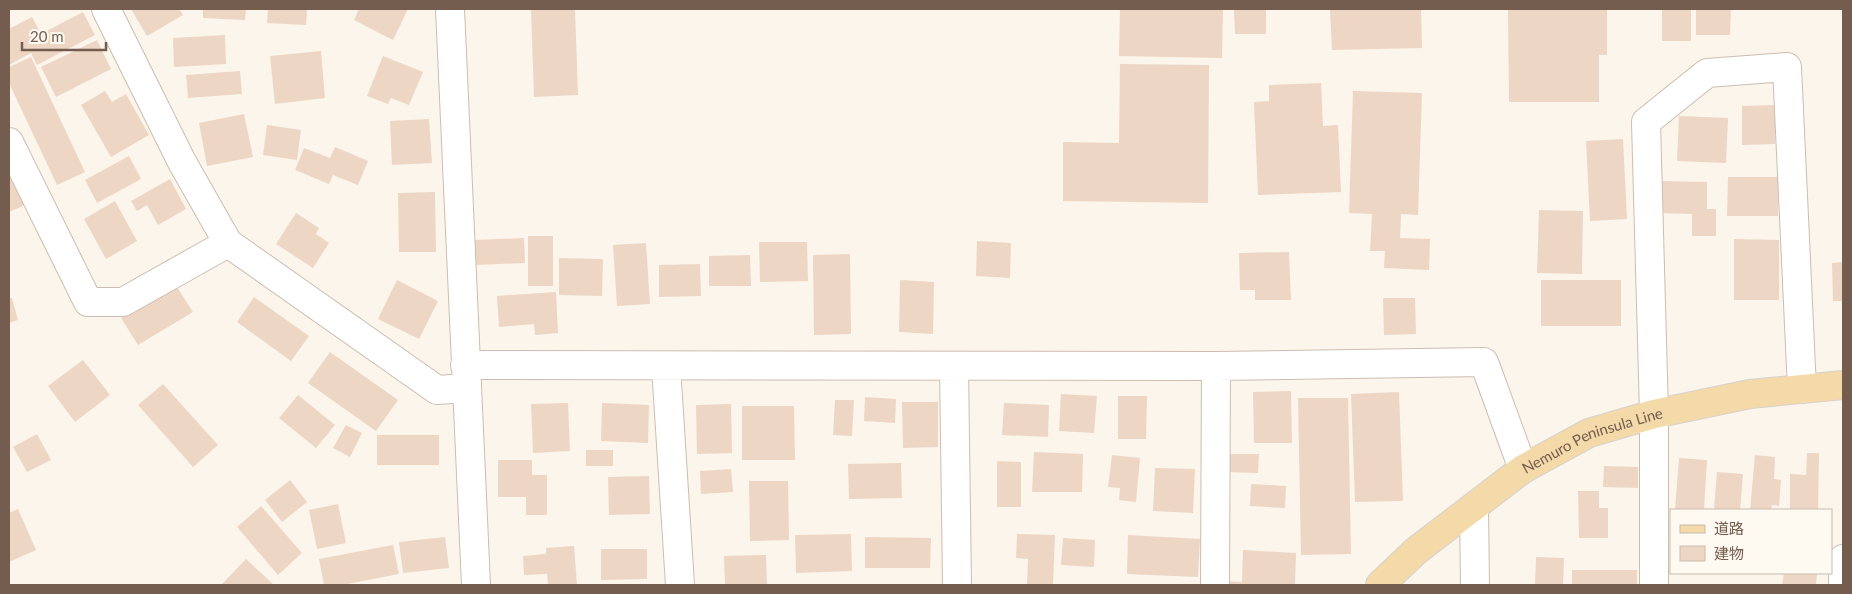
<svg xmlns="http://www.w3.org/2000/svg" width="1852" height="594" viewBox="0 0 1852 594" font-family="Lato,'Noto Sans JP',sans-serif">
  <style>
    .building { fill: #eed6c4 }
    .lines { fill: none; stroke-linecap: round; stroke-linejoin: round }
    .minor-casing { stroke: #cdbdb1; stroke-width: 30 }
    .tertiary-casing { stroke: #cdbdb1; stroke-width: 30 }
    .primary-casing { stroke: #d8d2ce; stroke-width: 30 }
    .minor { stroke: #fff; stroke-width: 28 }
    .tertiary { stroke: #fff; stroke-width: 28 }
    .primary { stroke: #f4d9a9; stroke-width: 28 }
    .labels { text-anchor: middle; dominant-baseline: central; stroke-width: 4.5; stroke-linejoin: round; paint-order: stroke }
    .street-label { font-size: 15px; fill: #745d4f; stroke: #fef9f1 }
  </style>
  <rect width="100%" height="100%" fill="#fbf5eb"/>
  <path class="building" d="M131,9H179L183,15L147,36Z
    M203,9H246L245,20L203,18Z
    M268,9H307L306,25L267,23Z
    M359,9H408L393,40L354,20Z
    M531,9H575L578,95L534,97Z
    M1120,9H1223L1222,58L1119,56Z
    M1234,9H1266V34H1235Z
    M1330,9H1421L1422,48L1332,50Z
    M1508,9H1607V55H1599V102H1509Z
    M1662,9H1691V41H1662Z
    M1696,9H1731L1730,35H1696Z
    M83,12L95,35L37,65L31,53L9,65V29L32,17L41,34Z
    M225,35L226,64L174,67L173,38Z
    M97,40L111,69L56,97L41,67Z
    M321,51L325,98L275,104L270,56Z
    M383,56L423,72L409,105L391,98L388,104L367,96Z
    M31,57L85,172L57,185L9,83V67Z
    M1120,64L1209,65L1208,203L1063,201V142L1119,143Z
    M240,71L242,94L188,98L186,75Z
    M1321,83L1323,126L1338,125L1341,192L1258,195L1254,102L1269,101V85Z
    M105,91L112,102L126,94L149,135L111,157L81,105Z
    M1353,91L1422,93L1418,215L1401,214L1400,238L1430,239L1429,270L1384,268L1385,251H1370L1372,214L1349,213Z
    M1775,105V144L1742,145V106Z
    M244,114L253,157L207,166L199,123Z
    M1679,116L1728,118L1726,163L1677,161Z
    M429,119L432,163L392,165L390,121Z
    M267,125L301,130L297,160L263,155Z
    M1623,139L1627,219L1590,221L1586,141Z
    M335,147L368,161L358,185L333,175L329,184L295,170L304,148L330,158Z
    M129,156L141,179L97,203L85,180Z
    M9,170L25,205L9,212Z
    M1728,177H1778V216H1727Z
    M170,179L186,209L158,225L147,205L137,211L131,201Z
    M1662,181L1707,182V209H1716V236H1692V214L1662,213Z
    M435,192L436,252H399L398,193Z
    M115,201L137,241L106,259L84,219Z
    M1539,210L1583,211L1582,274L1537,273Z
    M296,213L319,228L316,234L329,243L313,268L276,244Z
    M528,236H553V286H528Z
    M524,238L525,263L476,265L475,240Z
    M1734,239L1779,240V300H1734Z
    M977,241L1011,243L1010,278L976,276Z
    M759,242H807L808,281L760,282Z
    M646,243L650,304L617,306L613,245Z
    M1289,252L1291,300H1255V290H1240L1239,253Z
    M850,254L851,334L814,335L813,255Z
    M750,255L751,286H709V256Z
    M559,258L603,259L602,296L559,295Z
    M1843,262V301H1833L1832,263Z
    M700,264L701,296L659,297V265Z
    M397,280L438,301L419,339L378,319Z
    M900,280L934,282L933,334L899,332Z
    M1541,280H1621V326H1541Z
    M175,284L193,312L138,345L121,318Z
    M556,292L558,333L535,335L534,324L499,327L497,296Z
    M254,297L309,336L291,361L237,322Z
    M9,298H12L18,320L9,323Z
    M1383,298H1415L1416,334L1384,335Z
    M330,352L398,400L376,431L308,383Z
    M83,360L110,395L75,422L48,386Z
    M163,384L218,445L193,467L138,405Z
    M1291,391L1292,443H1254L1253,392Z
    M1399,392L1403,501L1355,502L1351,394Z
    M1061,394L1097,396L1094,433L1059,431Z
    M298,395L335,425L316,448L279,418Z
    M1118,396H1147L1146,439H1118Z
    M865,397L896,399L895,423L864,421Z
    M1298,398H1348L1351,554L1301,555Z
    M835,400H854L852,436L833,435Z
    M902,402H938V447L903,448Z
    M568,403L570,451L533,453L531,404Z
    M602,403L649,405L648,443L601,441Z
    M1004,403L1049,405L1048,437L1002,435Z
    M731,404L732,453L697,454L696,405Z
    M742,406H794L795,460H742Z
    M346,425L362,433L350,457L333,448Z
    M37,434L51,460L27,472L13,447Z
    M377,435H439V465H377Z
    M586,450H613V466H586Z
    M1034,452L1083,454L1082,492H1032Z
    M1807,453H1819L1818,510H1790V474L1806,475Z
    M1227,454H1259L1258,473L1226,472Z
    M1112,455L1140,458L1136,502L1119,500L1120,488L1108,487Z
    M1755,455L1775,457L1774,479L1781,480L1779,506L1772,505L1771,510H1750Z
    M1679,458L1707,460L1704,510H1675Z
    M498,460H532V475H547V515H526V497H498Z
    M997,461L1021,462V507H997Z
    M901,463L902,498L849,499L848,464Z
    M1604,466L1638,467V488L1603,487Z
    M1155,468L1195,469L1193,513L1153,511Z
    M731,469L733,492L701,494L700,471Z
    M1717,472L1743,474L1740,510L1714,509Z
    M649,476L650,514L609,515L608,477Z
    M290,480L307,502L282,522L265,500Z
    M749,481H788L789,540L750,541Z
    M1251,484L1286,486L1285,508L1250,506Z
    M1578,491H1599V508H1608V538H1579Z
    M338,504L346,543L317,549L309,510Z
    M261,506L302,553L278,575L237,527Z
    M18,509L36,550L9,562V513Z
    M851,534L852,571L796,573L795,535Z
    M1017,534L1055,535L1053,585H1027L1028,559L1016,558Z
    M1128,535L1200,539L1198,577L1127,574Z
    M445,537L449,568L403,573L399,542Z
    M865,537L931,538L930,568H865Z
    M1063,538L1095,540L1094,567L1061,565Z
    M393,545L399,574L342,585H324L319,559Z
    M574,546L577,585H548L547,574L524,575L523,556L546,554V548Z
    M601,549H647V579L601,580Z
    M1243,550L1296,553L1295,585H1223V581L1242,582Z
    M766,555L767,585H725L724,556Z
    M1536,557L1564,558L1563,585H1535Z
    M246,559L274,585H221Z
    M1572,570H1637V585H1572Z
    M1784,573H1817L1816,585H1782Z"/>
  <g class="lines">
    <g class="minor-casing">
      <path id="minor" d="M450,9L476,585
        M9,142L88,302H123L228,243
        M465,365L1216,366L1484,362L1523,469
        M666,366L680,585
        M954,366L957,585
        M1474,509L1475,585
        M1215,585L1216,366
        M1654,585V414L1646,122L1707,73L1787,67L1802,389
        M1843,585V559"/>
    </g>
    <g class="tertiary-casing">
      <path id="tertiary" d="M106,9L182,162L228,243L437,390L467,388"/>
    </g>
    <g class="primary-casing">
      <g id="primary">
        <path id="s1" d="M1380,585L1417,550L1523,469L1589,433L1654,414L1750,394L1843,385"/>
      </g>
    </g>
    <use href="#minor" class="minor"/>
    <use href="#tertiary" class="tertiary"/>
    <use href="#primary" class="primary"/>
  </g>
  <g class="labels">
    <g class="street-label">
      <text stroke="none"><textPath href="#s1" startOffset="260">Nemuro Peninsula Line</textPath></text>
    </g>
  </g>
  <rect width="1852" height="594" fill="none" stroke="#745d4f" stroke-width="20"/>
  <rect x="1670" y="509" width="162" height="65" fill="#fef9f1" stroke="#c7bbb0"/>
  <rect x="1680" y="525" width="25" height="8" fill="#f4d9a9" stroke="#c7bbb0"/>
  <text x="1714" y="534" font-size="15" fill="#745d4f">道路</text>
  <rect x="1680" y="546" width="25" height="15" fill="#eed6c4" stroke="#c7bbb0"/>
  <text x="1714" y="559" font-size="15" fill="#745d4f">建物</text>
  <path d="M22 42v8h84v-8" fill="none" stroke="#745d4f" stroke-width="2.5"/>
  <text x="30" y="42" font-size="15" fill="#745d4f" stroke="#fef9f1" stroke-width="4" paint-order="stroke">20 m</text>
</svg>
